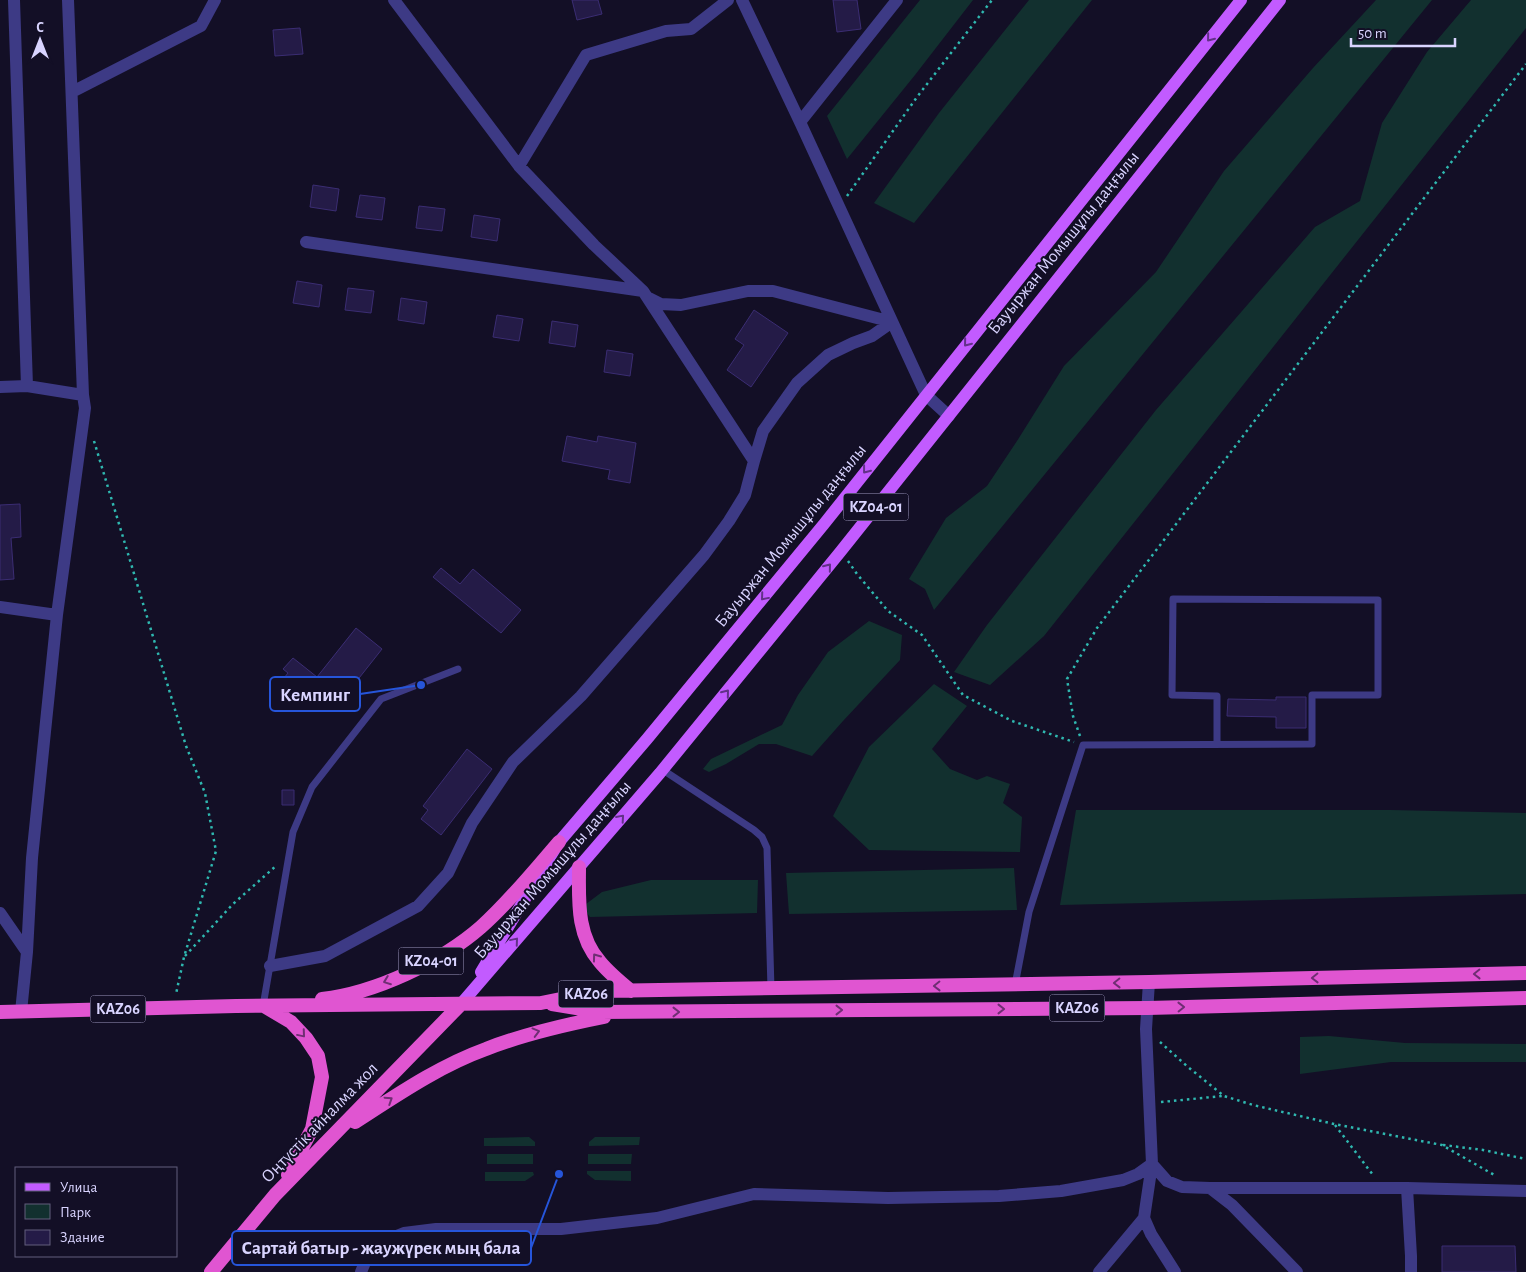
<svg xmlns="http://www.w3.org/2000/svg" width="1526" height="1272" viewBox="0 0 1526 1272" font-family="'Alegreya Sans',sans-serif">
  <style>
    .green { fill: #12302f }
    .building { fill: #241b47; stroke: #3b2d73 }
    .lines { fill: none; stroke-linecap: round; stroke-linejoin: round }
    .path { stroke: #2fb8b0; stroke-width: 2.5; stroke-dasharray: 2.5 4; stroke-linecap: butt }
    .service { stroke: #3d3a85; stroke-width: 7 }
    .minor { stroke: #3d3a85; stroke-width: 12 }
    .primary { stroke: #c25bff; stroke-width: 12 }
    .trunk { stroke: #e055d1; stroke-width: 14 }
    .oneway { stroke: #623188 }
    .oneway2 { stroke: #6f2e73 }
    .labels { text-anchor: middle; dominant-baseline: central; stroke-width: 4; stroke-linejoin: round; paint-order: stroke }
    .shield { fill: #130f26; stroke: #9e99be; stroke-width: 1 }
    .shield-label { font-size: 16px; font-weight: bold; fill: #d9d4ff }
    .street-label { font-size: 18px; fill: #d9d4ff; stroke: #130f26 }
    .leader { fill: none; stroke: #2655da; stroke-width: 2 }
    .callout-dot { fill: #2655da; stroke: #130f26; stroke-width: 2 }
    .callout { fill: #130f26; stroke: #2655da; stroke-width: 2 }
    .callout-label { font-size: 19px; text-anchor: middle; font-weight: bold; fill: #d9d4ff }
  </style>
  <rect width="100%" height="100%" fill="#130f26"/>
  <path class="green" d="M920,0H973L915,75L847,159L827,116Z
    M1029,0H1092L914,223L874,203L939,113Z
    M1376,0H1432L934,610L925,589L909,579L946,518L987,486L1017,441L1064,366L1156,272L1224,171L1313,68Z
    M1471,0H1526V28L1044,636L990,685L954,672L987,625L1156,410L1315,227L1360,201L1382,123L1427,52Z
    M869,621L902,635L900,660L843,721L812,756L776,744H759L726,764L709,772L703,769L711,759L782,725L798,695L828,652Z
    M934,684L967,706L932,749L950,769L977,780L987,776L1010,784L1003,803L1022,817L1020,852L869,850L833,816L869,747Z
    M1076,810H1391L1526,813V894L1060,905Z
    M1014,868L1017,910L789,914L786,873Z
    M651,880H758L757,913L590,917L582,907L602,892Z
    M1329,1036L1405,1043L1526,1044V1062H1391L1300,1074V1037Z
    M529,1137L535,1142V1146H484V1138Z
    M595,1137H640L639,1145L589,1146V1142Z
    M487,1154H533V1164H487Z
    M588,1154H632L631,1164H588Z
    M587,1171H631V1181L595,1180L587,1174Z
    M485,1172H533L534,1175L525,1181H485Z"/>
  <path class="building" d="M572,0H598L602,14L577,20Z
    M833,0H857L861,29L837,32Z
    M300,28L303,54L275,56L273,30Z
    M313,185L339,189L336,211L310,207Z
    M360,195L385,198L382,220L356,217Z
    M419,206L445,209L442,231L416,228Z
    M474,215L500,219L497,241L471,237Z
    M297,281L322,285L319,307L293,303Z
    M348,288L374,291L371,313L345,310Z
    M401,298L427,302L424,324L398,320Z
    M754,310L788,333L751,387L727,370L744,345L735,339Z
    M497,315L523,319L519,341L493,337Z
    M552,321L578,325L575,347L549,343Z
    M607,350L633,354L630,376L604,372Z
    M567,436L597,442L598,436L636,443L630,483L608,479L610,470L562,461Z
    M20,504L21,537L11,538L14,579L0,580V505Z
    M441,568L460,584L473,569L521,610L501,633L433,577Z
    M356,628L382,649L333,711L306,690L303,694L284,678L288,673L283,669L293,658L317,677Z
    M1276,697H1306V728H1276V717L1227,716L1228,699L1276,700Z
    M467,749L492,769L441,835L421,819L428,810L423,806Z
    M282,790H294V805H282Z
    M1442,1246H1515L1516,1272H1442Z"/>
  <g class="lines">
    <path class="path" d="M847,196L917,97L992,0
      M94,441L186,746L205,793L216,851L184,957L176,994
      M848,561L857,574L888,611L922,635L963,695L1012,721L1074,742
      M1080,736L1073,716L1067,679L1097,628L1526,64
      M185,956L233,904L277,865
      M1160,1042L1188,1067L1224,1096L1253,1105L1334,1124L1442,1145L1496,1176
      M1161,1102L1223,1096
      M1335,1125L1373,1175
      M1443,1145L1483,1150L1526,1159"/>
    <path class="service" d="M663,770L754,830L762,837L767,848L771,989
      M1015,985L1029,912L1083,745L1312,744V695H1378V600L1173,599L1172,695L1217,696V744
      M263,1006L293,832L312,787L381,699L458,669"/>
    <path class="minor" d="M14,0L27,386
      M394,0L519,166L594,245L643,291L754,461L763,431L797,383L828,355L853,343L872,336L892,322
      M742,0L800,122L926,395L949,416
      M72,92L201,26L215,0
      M800,122L897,0
      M519,166L586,55L666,31L691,29L728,0
      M306,242L643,291
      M649,298L661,304L681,305L748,291H773L892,322
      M0,387L27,386L83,395
      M0,607L57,615
      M0,913L27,952
      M270,966L325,956L418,906L448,873L472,823L513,762L581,696L704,555L729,521L745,495L754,461
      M21,1012L27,952L32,858L57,615L85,408L83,395L68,0
      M1152,1164L1167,1181L1182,1187L1210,1188H1407L1526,1191
      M1210,1188L1232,1205L1297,1272
      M1407,1188L1411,1256V1272
      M1144,1218L1151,1234L1175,1272
      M361,1272L368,1255L382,1242L404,1233L436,1229H561L657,1218L754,1194L888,1198L999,1196L1061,1191L1123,1180L1138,1174L1152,1164L1146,1029L1149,982
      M1099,1272L1144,1218L1152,1164"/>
    <path class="primary" d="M481,972L559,842L647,739L824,524L1241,0
      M461,1004L660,773L841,551L1280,0"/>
    <path class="trunk" d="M579,867C579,900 576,935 600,962C609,973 620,982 631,991
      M322,999C375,993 441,962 481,927C509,902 534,871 559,842
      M552,1004L600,1012L1148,1008L1526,998
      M264,1006L291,1022L306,1038L318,1056L322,1077L312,1129L288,1175
      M0,1012L236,1006L541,1003L600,991L1149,982L1526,973
      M355,1122C397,1095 439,1066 486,1049C524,1034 564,1025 604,1017
      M211,1272L275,1195L461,1004"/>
  </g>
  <defs><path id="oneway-chevron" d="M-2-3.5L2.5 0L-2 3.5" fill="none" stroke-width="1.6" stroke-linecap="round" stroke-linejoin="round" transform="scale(1.25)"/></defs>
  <g class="oneway">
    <use href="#oneway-chevron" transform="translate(1210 38) rotate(129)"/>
    <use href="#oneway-chevron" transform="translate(967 343) rotate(129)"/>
    <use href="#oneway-chevron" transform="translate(866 470) rotate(128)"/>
    <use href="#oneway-chevron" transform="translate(828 567) rotate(-51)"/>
    <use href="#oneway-chevron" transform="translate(764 597) rotate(130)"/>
    <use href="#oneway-chevron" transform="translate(726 693) rotate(-51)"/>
    <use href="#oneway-chevron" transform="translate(621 818) rotate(-49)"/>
    <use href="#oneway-chevron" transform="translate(515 941) rotate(-50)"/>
  </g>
  <g class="oneway2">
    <use href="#oneway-chevron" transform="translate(596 957) rotate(-126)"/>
    <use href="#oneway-chevron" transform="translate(1477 974) rotate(179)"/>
    <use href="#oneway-chevron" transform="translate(1315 978) rotate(179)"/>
    <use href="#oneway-chevron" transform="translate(387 981) rotate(159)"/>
    <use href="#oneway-chevron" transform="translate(1117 983) rotate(179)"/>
    <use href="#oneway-chevron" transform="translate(937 986) rotate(179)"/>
    <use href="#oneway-chevron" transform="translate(1181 1007) rotate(-1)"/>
    <use href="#oneway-chevron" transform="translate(1001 1009)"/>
    <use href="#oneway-chevron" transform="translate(839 1010)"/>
    <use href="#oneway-chevron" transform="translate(676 1012)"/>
    <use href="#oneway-chevron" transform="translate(536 1032) rotate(-15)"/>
    <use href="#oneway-chevron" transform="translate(302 1034) rotate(50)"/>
    <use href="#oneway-chevron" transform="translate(389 1100) rotate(-33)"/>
  </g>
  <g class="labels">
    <g class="shield">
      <rect x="843.5" y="493.5" width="65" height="27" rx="4"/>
      <rect x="398.5" y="947.5" width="65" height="27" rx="4"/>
      <rect x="558.5" y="980.5" width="55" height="27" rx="4"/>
      <rect x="1049.5" y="994.5" width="55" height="27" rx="4"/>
      <rect x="90.5" y="995.5" width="55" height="27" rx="4"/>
    </g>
    <g class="shield-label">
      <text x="876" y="507">KZ04-01</text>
      <text x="431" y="961">KZ04-01</text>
      <text x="586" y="994">KАZ06</text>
      <text x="1077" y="1008">KАZ06</text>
      <text x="118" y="1009">KАZ06</text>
    </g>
    <g class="street-label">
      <text transform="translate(1064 243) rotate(-51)">Бауыржан Момышұлы даңғылы</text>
      <text transform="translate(791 536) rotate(-51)">Бауыржан Момышұлы даңғылы</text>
      <text transform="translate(553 870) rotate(-49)">Бауыржан Момышұлы даңғылы</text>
      <text transform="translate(320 1123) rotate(-46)">Оңтүстік айналма жол</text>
    </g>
  </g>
  <path class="leader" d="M421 685L360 694M559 1174L531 1248"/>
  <g class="callout-dot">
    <circle cx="421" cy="685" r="5"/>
    <circle cx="559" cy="1174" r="5"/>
  </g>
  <g class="callout">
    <rect x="270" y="677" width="90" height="34" rx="5"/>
    <rect x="232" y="1231" width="299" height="34" rx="5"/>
  </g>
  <g class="callout-label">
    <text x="315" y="701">Кемпинг</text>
    <text x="381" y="1254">Сартай батыр - жаужүрек мың бала</text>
  </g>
  <rect x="15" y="1167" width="162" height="90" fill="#130f26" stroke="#625e7d"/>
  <rect x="25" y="1183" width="25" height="8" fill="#c25bff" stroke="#625e7d"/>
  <text x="60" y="1192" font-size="15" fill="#d9d4ff">Улица</text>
  <rect x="25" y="1204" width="25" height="15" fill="#12302f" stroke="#625e7d"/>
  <text x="60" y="1217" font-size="15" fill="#d9d4ff">Парк</text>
  <rect x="25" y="1230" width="25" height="15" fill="#241b47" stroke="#625e7d"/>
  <text x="60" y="1242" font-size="15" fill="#d9d4ff">Здание</text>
  <g transform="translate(40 40)" stroke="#130f26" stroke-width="4" paint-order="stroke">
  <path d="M0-4L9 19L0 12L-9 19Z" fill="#d9d4ff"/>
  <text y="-8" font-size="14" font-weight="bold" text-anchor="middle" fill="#d9d4ff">С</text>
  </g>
  <path d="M1351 38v8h104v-8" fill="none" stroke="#d9d4ff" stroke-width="2.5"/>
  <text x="1358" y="38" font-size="15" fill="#d9d4ff" stroke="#130f26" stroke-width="4" paint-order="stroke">50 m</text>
</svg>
